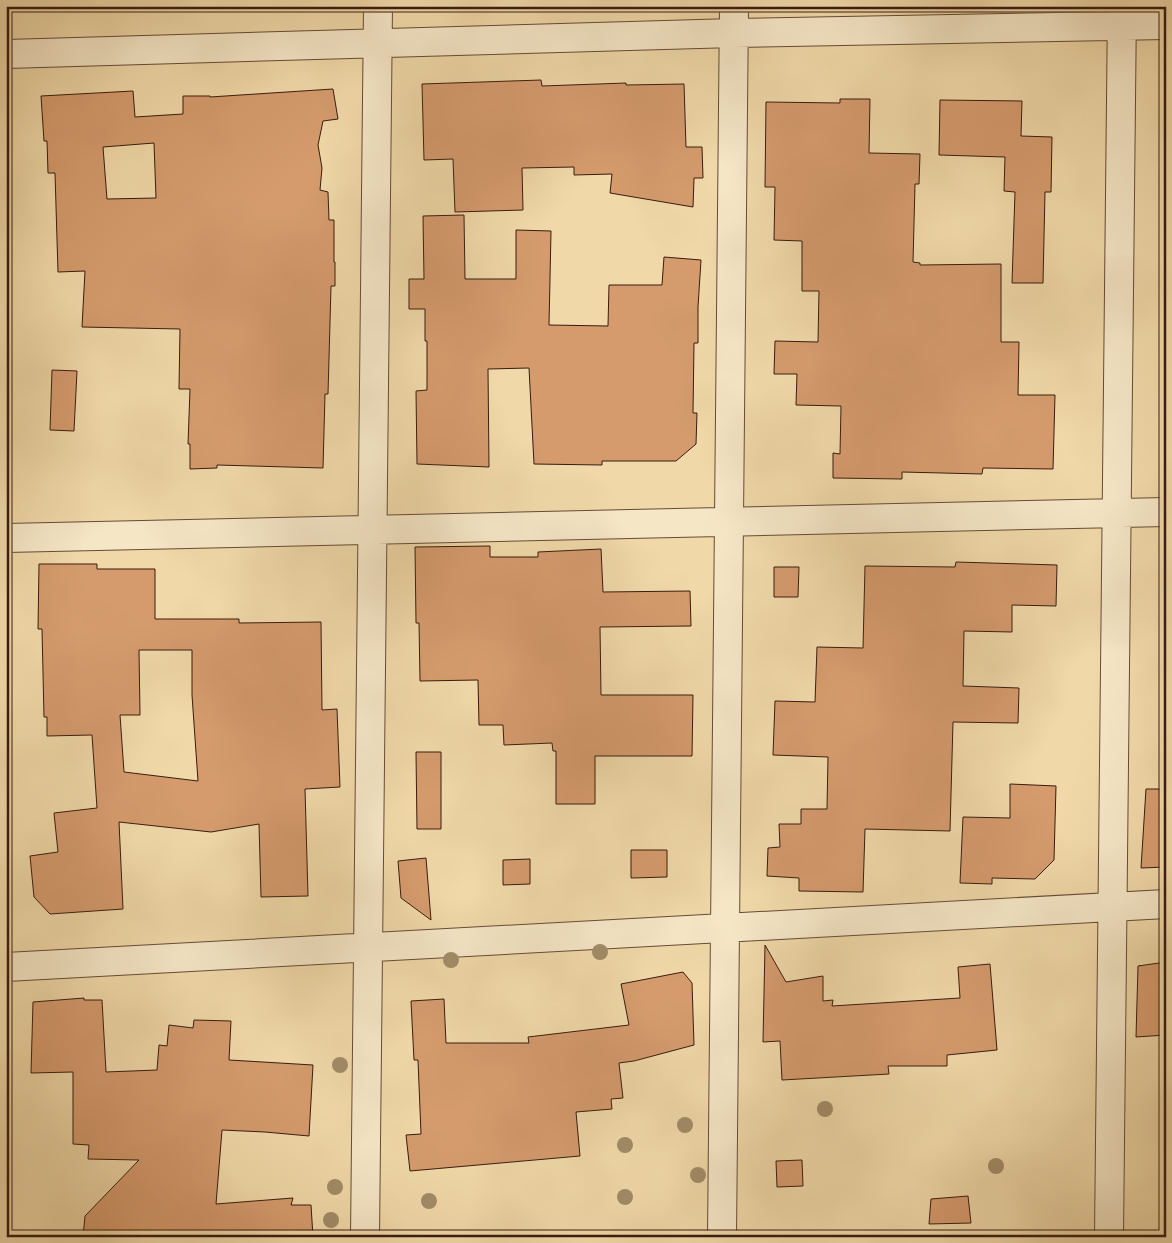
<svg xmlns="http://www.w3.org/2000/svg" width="1172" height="1243" viewBox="0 0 1172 1243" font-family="'Libre Caslon Text',serif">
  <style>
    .building { fill: #d59b6d; stroke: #381c11; fill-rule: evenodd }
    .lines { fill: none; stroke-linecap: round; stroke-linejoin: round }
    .minor-casing { stroke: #664b37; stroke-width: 30 }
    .minor { stroke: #f5e6c6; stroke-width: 28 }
    .tree { fill: #a18c68 }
  </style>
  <rect width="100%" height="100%" fill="#f0d8a8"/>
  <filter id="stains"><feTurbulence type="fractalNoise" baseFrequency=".004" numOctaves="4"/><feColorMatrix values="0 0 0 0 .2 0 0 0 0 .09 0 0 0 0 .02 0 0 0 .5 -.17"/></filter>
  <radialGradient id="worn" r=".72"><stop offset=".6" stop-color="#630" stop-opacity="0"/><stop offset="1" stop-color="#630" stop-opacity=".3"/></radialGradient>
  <path class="building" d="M541,80L542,86L626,83V85L684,84L686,147H702L703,178H694L693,207L610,193L612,174L574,175V167L522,168L523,210L455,212L453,159L424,160L422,84Z
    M333,89L338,119L323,121L318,145L322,168L320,190L328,192L329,220H334V262H335V286H331L328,394H325L323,468L217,465V468L190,469V444H188L190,389H179L180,329L82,327L85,271L58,272L55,173H48L47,141H44L41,96L133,91L135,117L183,114V96H210V97ZM154,143L156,198L107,199L103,147Z
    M840,99H870L869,153L920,154L919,184H915L913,262L920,263V265L1001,264V342H1019L1018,395H1055L1053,469L983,468L982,474L902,472V479L833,478V453L840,454L841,406L796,405L797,374H774L775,341L818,342L819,291H802V241L774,240L775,187H765L766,102L840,103Z
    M940,100L1022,101L1021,136L1052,137L1051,192H1045L1043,283H1012L1015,192L1004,191L1005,157L939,155Z
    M464,215L465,279H516V230L551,231L549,325L608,326L609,285H662L664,257L701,260L698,307V343H694L693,413H697L696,444L676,461H602V465L534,464L529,368L488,369L489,467L417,464L416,391L427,390V341H425V309H409V279H424L423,216Z
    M52,370L77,371L74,431L50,430Z
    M490,546V557H538V552L601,549L603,592L690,591L691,626L600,627L601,695H693L692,756H595V804H556V751H553L552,743L504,745L503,725H479L478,680L420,681L419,623H416L415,547Z
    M956,562L1057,565L1056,606L1012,605V632L964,631L963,686L1019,688L1018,723L953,722L950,831L865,829L863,892L799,891V878L767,876L768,848L780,847L779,824H801V809H827L828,757L773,755L775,701L815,702L817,647L863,648L865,566L955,567Z
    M39,564H97V569H155V619H239V623L321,622L322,710L337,709L340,787L305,789L308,896L261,897L259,824L211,832L119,822L123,909L50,914L34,897L30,856L58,852L54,813L97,808L92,735L47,736V717H44L42,629H38ZM139,650H192V695L198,781L124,772L120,715H140Z
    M774,567H799L798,597H774Z
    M416,752H441V829H417Z
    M1010,784L1056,786L1054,860L1035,879L992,878V884L960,883L963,817L1010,818Z
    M1146,789H1166V867L1141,868Z
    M631,850H667V877L631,878Z
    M426,858L431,920L401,898L398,861Z
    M530,859V884L503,885V860Z
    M765,945L786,982L823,976V1001L833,1000L832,1006L960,998L958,967L990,964L997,1050L947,1055V1066H888L889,1074L782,1080L780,1041L763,1042Z
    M1166,962V1035L1136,1037L1138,966Z
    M683,972L692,983L694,1045L634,1061L619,1063L623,1098L611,1099L612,1109L576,1112L580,1156L410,1171L406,1135L421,1134L418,1060H414L411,1001L444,999L446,1043H529L528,1037L629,1025L621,984Z
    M84,998V1000H102L106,1072L157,1070L159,1045L167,1046L169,1025L193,1028L194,1020L231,1021L229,1060L313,1065L309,1136L265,1132L222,1130L216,1204L293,1198L291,1205H311L313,1237H83L85,1216L139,1160L88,1159L89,1145L73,1144V1072L31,1073L33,1002Z
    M802,1160L803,1186L777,1187L776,1161Z
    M968,1196L971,1223L929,1224L931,1199Z"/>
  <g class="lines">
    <g class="minor-casing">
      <path id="minor" d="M6,54L734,33L1166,25
        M6,538L1166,512
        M6,967L1166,904
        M365,1237L378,6
        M722,1237L734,6
        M1109,1237L1122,6"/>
    </g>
    <use href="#minor" class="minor"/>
  </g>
  <g class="tree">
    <circle cx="600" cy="952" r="8"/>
    <circle cx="451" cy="960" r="8"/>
    <circle cx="340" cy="1065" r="8"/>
    <circle cx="825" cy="1109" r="8"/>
    <circle cx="685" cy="1125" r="8"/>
    <circle cx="625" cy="1145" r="8"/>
    <circle cx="996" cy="1166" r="8"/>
    <circle cx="698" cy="1175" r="8"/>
    <circle cx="335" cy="1187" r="8"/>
    <circle cx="625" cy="1197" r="8"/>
    <circle cx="429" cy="1201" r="8"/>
    <circle cx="331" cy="1220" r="8"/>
  </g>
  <rect width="1172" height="1243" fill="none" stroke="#f0d8a8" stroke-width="25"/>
  <rect x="8" y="8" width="1157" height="1228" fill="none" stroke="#381c11" stroke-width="2.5"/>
  <rect x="12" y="12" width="1147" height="1218" fill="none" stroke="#381c11"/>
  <rect width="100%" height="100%" filter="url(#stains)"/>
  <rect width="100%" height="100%" fill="url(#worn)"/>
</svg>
